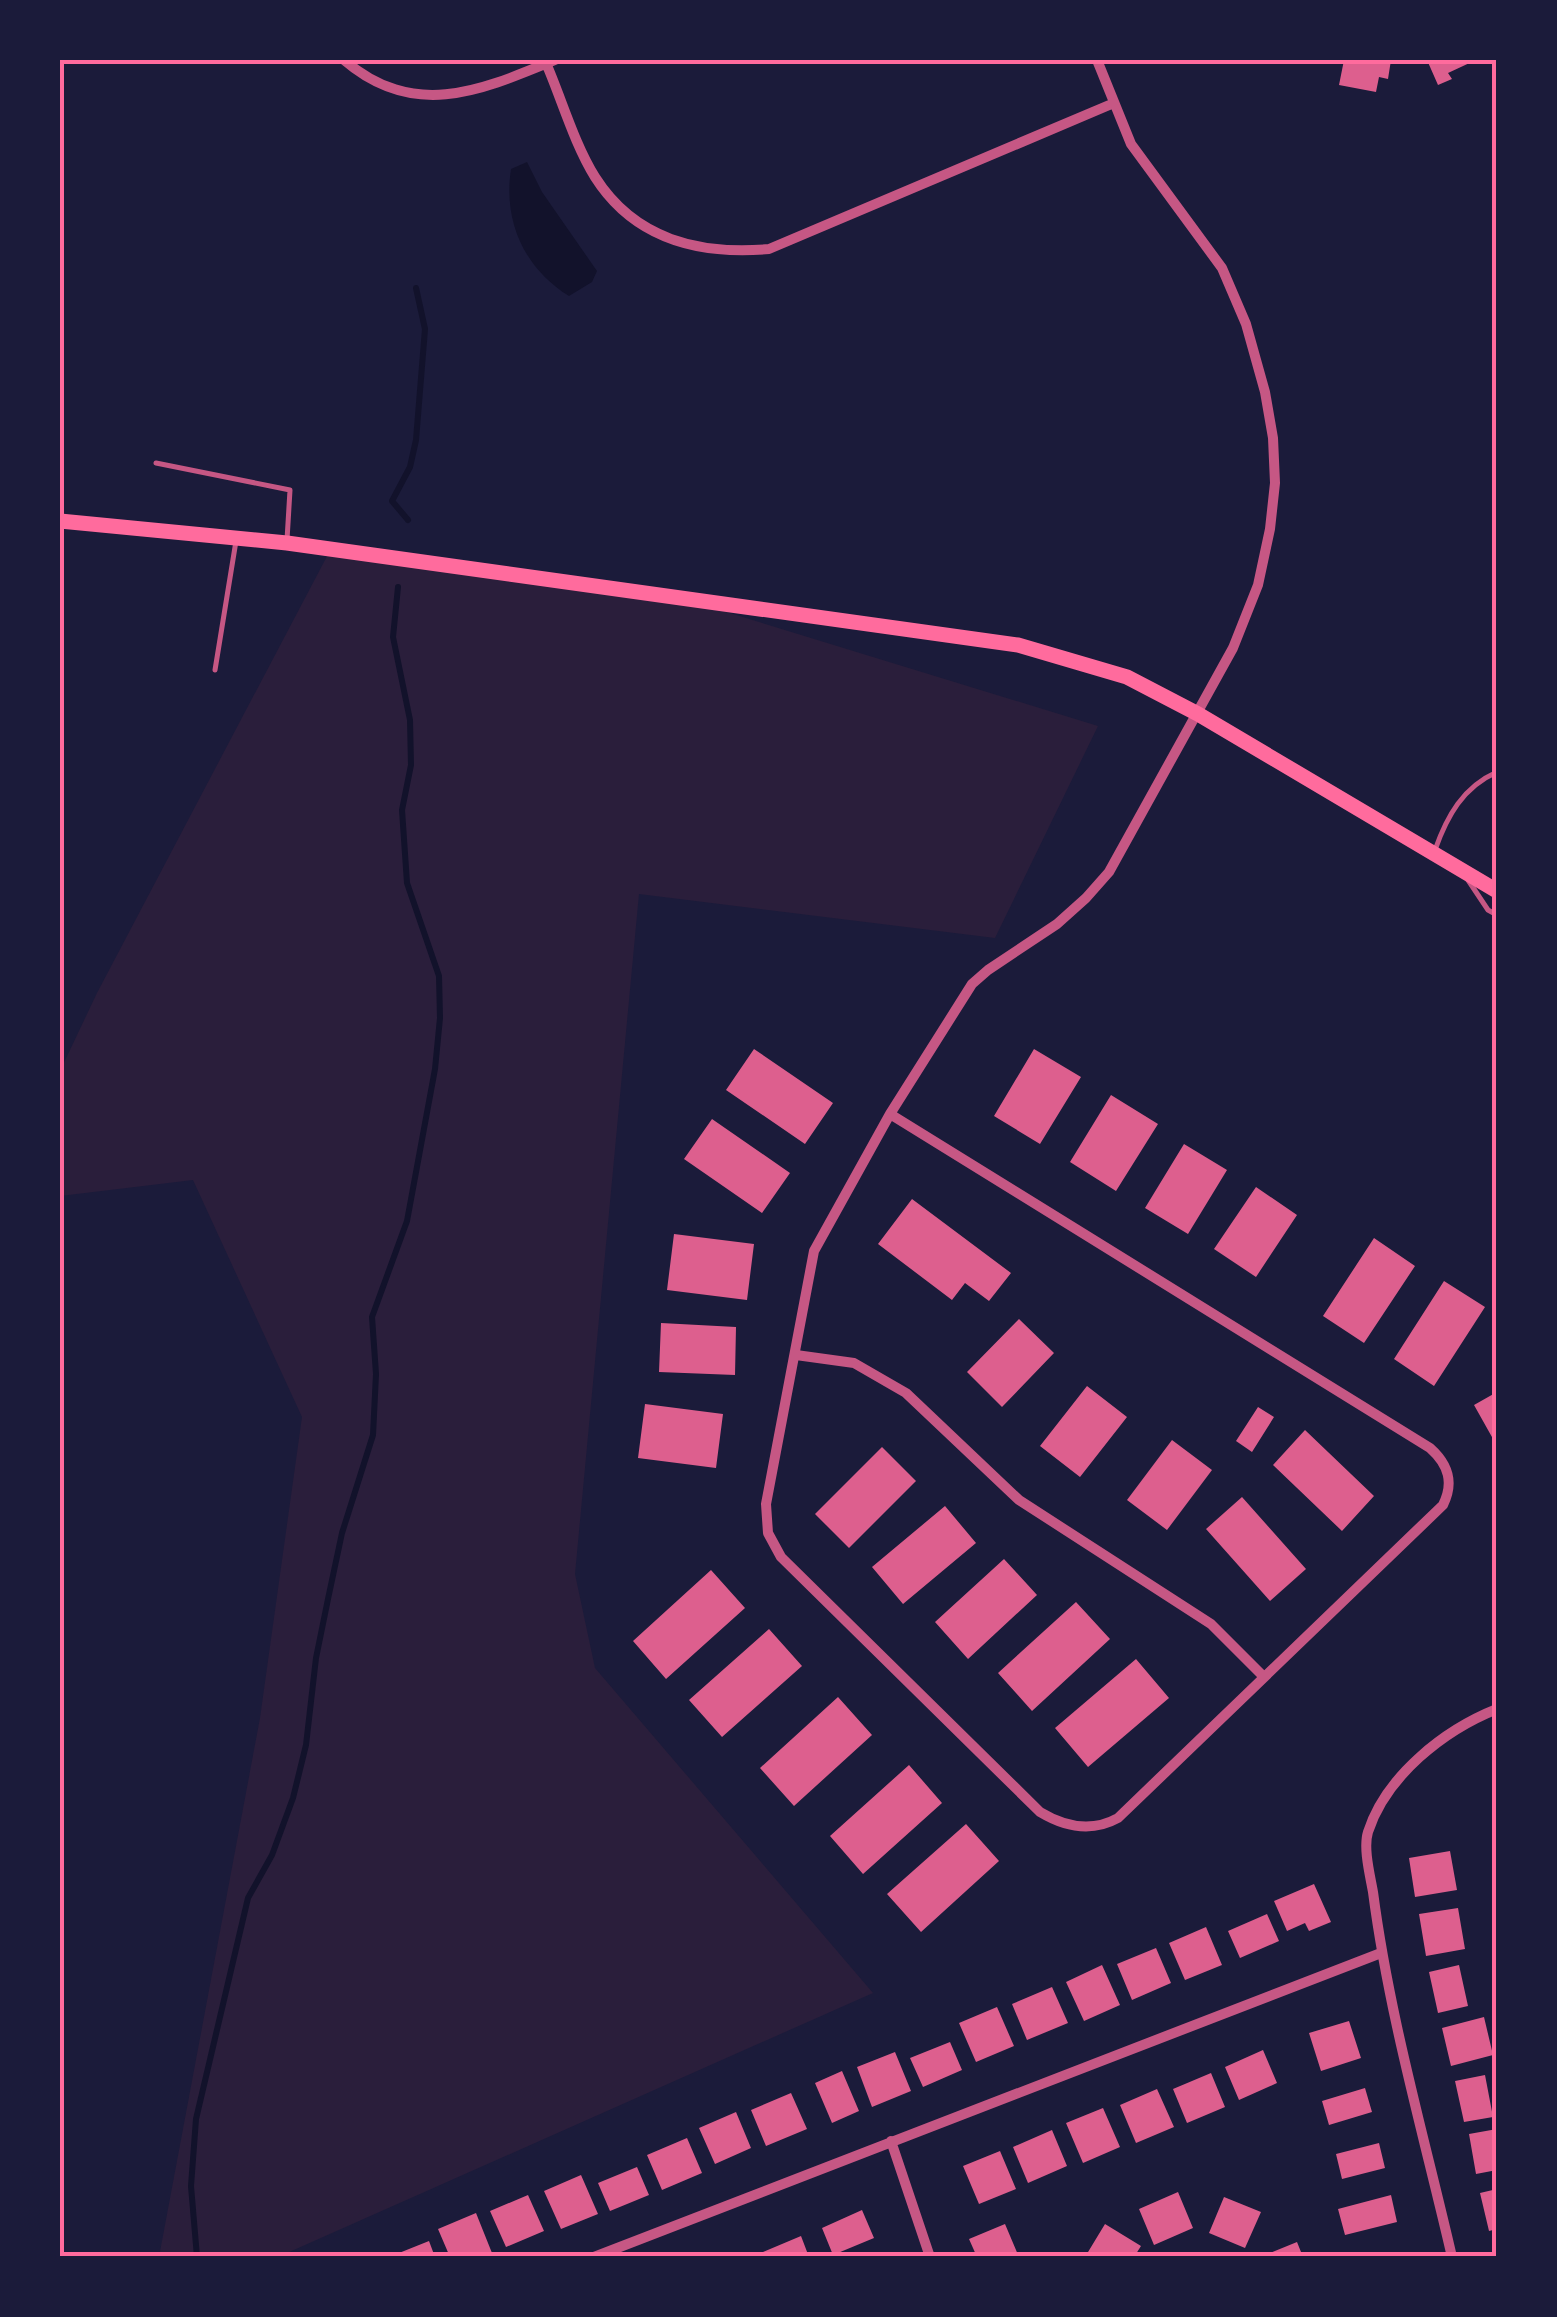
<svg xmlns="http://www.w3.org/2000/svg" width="1557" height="2317" viewBox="0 0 1557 2317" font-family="Barlow,sans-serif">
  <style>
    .green { fill: #2a1e3b }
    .water { fill: #12122b }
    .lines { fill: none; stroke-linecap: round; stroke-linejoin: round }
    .stream { stroke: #12122b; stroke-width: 6 }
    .building { fill: #dd5f8e }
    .service { stroke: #c65784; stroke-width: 5 }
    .minor { stroke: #c65784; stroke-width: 10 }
    .primary { stroke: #ff6b9d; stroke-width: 15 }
    .neatline { fill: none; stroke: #ff6b9d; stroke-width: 4 }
  </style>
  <rect width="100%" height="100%" fill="#1b1b3a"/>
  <path class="green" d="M334,543L697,603L1098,726L995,938L639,894L575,1574L595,1668L873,1993L278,2257H159L260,1718L302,1417L193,1180L60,1196V1071L97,993Z"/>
  <path class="water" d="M527,162L542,192L597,271L592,282L569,296C524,268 503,221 511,169Z"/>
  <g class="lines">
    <path class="stream" d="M408,520L392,501L410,467L416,440L425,329L416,288
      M197,2257L191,2186L196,2119L248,1898L272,1855L293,1798L306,1745L316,1658L328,1599L342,1533L373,1435L376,1374L372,1317L407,1221L435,1069L440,1018L439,976L407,883L402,810L411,765L410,720L393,637L398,587"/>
  </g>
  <path class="building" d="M1344,60H1391L1388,79L1379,77L1376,92L1339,85Z
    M1427,60H1476L1448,73L1452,79L1438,85Z
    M754,1049L833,1103L805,1144L726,1090Z
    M1034,1049L1081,1077L1040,1144L994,1116Z
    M1111,1095L1158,1124L1116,1191L1070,1162Z
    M712,1119L790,1173L762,1213L684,1159Z
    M1184,1144L1227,1170L1188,1234L1145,1208Z
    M1256,1187L1297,1215L1256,1277L1214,1249Z
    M912,1199L1011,1273L989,1301L965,1283L952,1300L878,1244Z
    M674,1234L754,1244L747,1300L667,1290Z
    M1374,1238L1415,1266L1364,1343L1323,1316Z
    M1444,1281L1485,1307L1434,1386L1394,1359Z
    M1019,1319L1054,1353L1002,1407L967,1372Z
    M661,1323L736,1327L735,1375L659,1372Z
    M1087,1386L1127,1417L1080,1477L1040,1446Z
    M1497,1392V1446L1474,1405Z
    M645,1404L723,1414L716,1468L638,1458Z
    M1258,1407L1274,1417L1252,1452L1236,1441Z
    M1305,1430L1374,1496L1342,1531L1273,1465Z
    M1172,1440L1212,1470L1167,1530L1127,1500Z
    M882,1447L916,1481L849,1548L815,1514Z
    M1242,1497L1306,1569L1270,1601L1206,1529Z
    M945,1506L976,1543L903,1604L872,1567Z
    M1004,1559L1037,1595L968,1659L935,1622Z
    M711,1570L745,1608L666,1679L633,1641Z
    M1076,1602L1110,1639L1032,1711L998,1673Z
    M769,1629L802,1666L722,1737L689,1700Z
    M1136,1659L1169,1698L1088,1767L1055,1728Z
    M838,1697L872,1735L794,1806L760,1768Z
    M909,1765L942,1803L863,1874L830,1836Z
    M966,1824L999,1861L921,1932L887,1894Z
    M1450,1851L1457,1890L1415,1897L1409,1858Z
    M1314,1884L1331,1922L1309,1931L1305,1923L1287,1931L1274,1901Z
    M1458,1908L1465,1949L1426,1956L1419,1914Z
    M1267,1914L1279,1941L1240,1958L1228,1931Z
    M1206,1927L1222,1965L1185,1980L1169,1943Z
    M1156,1948L1171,1983L1132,2000L1117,1964Z
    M1102,1965L1120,2005L1084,2021L1066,1982Z
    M1459,1965L1468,2006L1438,2013L1429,1972Z
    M1052,1987L1068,2023L1027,2040L1012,2004Z
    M997,2007L1014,2046L976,2062L959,2023Z
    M1484,2017L1493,2055L1451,2066L1442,2028Z
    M1349,2021L1361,2058L1321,2071L1309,2033Z
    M950,2042L962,2070L923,2087L910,2058Z
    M1263,2050L1277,2083L1239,2100L1225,2067Z
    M895,2052L911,2091L872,2107L857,2067Z
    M842,2071L859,2111L832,2123L815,2083Z
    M1211,2073L1225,2107L1187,2123L1173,2089Z
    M1485,2075L1493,2117L1464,2122L1455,2081Z
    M1365,2088L1372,2112L1329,2125L1322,2101Z
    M1157,2089L1174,2127L1136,2143L1120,2105Z
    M791,2093L807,2129L766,2146L751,2110Z
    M1103,2108L1120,2147L1083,2163L1066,2123Z
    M736,2112L751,2148L715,2164L699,2128Z
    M1497,2129V2170L1476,2174L1469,2134Z
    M1052,2130L1067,2166L1028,2183L1013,2147Z
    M687,2138L702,2173L662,2190L647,2155Z
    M1379,2143L1385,2168L1342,2179L1336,2154Z
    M1000,2151L1016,2189L979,2204L963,2166Z
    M637,2167L649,2195L610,2211L598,2183Z
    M581,2175L598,2214L561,2229L544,2191Z
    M1497,2189V2229L1489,2231L1480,2193Z
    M1178,2192L1193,2228L1154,2245L1139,2209Z
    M528,2195L544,2231L506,2247L490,2211Z
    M1391,2195L1397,2222L1345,2235L1338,2209Z
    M1224,2197L1261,2212L1245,2248L1209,2233Z
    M862,2210L874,2238L833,2255L822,2228Z
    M476,2213L492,2253L482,2257H450L438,2229Z
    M1005,2224L1019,2257H977L969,2239Z
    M1105,2224L1141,2246L1134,2257H1085Z
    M801,2236L809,2257H765L763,2252Z
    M429,2241L435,2257H389Z
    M1297,2242L1303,2257H1260Z"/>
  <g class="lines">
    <path class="service" d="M156,463L290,490L287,540
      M215,670L236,541
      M1435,850C1447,816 1463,787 1497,772
      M1468,880L1488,910L1497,915"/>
    <path class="minor" d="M344,60C414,120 480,91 555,60
      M546,63C562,100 574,143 595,177C635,240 699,255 769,249L1114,103
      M890,1114L1430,1448C1449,1465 1454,1483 1443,1505L1118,1818C1091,1833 1065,1827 1040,1812L781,1557L768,1533L766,1504L814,1251L890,1114L972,984L988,970L1057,924L1086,898L1109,872L1233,648L1258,585L1270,529L1275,483L1273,438L1265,392L1246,324L1222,268L1131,144L1097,60
      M796,1355L854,1363L906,1393L1019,1500L1211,1624L1264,1677
      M891,2141L930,2257
      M594,2257L1381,1953
      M1452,2257C1424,2136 1389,2015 1373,1892C1370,1875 1363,1848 1368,1832C1386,1776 1444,1730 1497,1709"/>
    <path class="primary" d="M60,521L287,543L1018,645L1127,677L1198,714L1497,891"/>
  </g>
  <rect width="1557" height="2317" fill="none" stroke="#1b1b3a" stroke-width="125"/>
  <rect x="62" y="62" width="1432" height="2192" class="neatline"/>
</svg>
